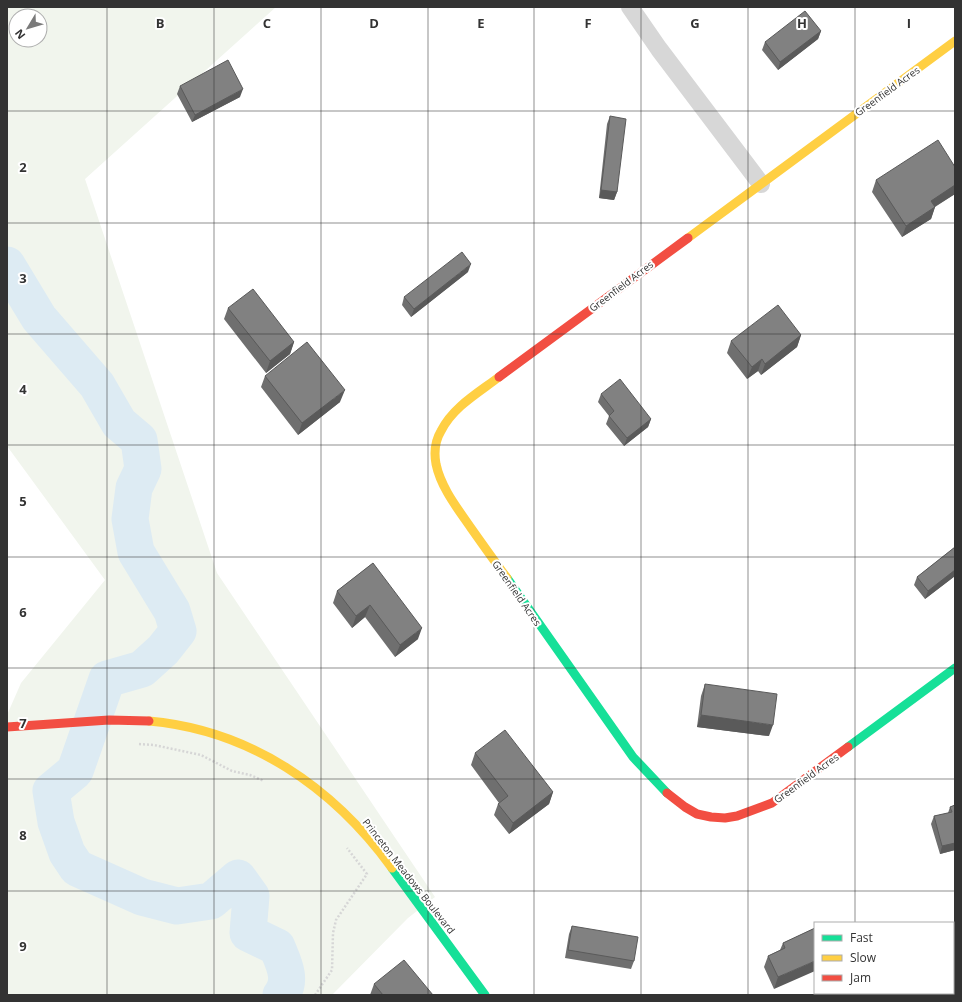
<svg xmlns="http://www.w3.org/2000/svg" width="962" height="1002" viewBox="0 0 962 1002" font-family="'Open Sans',sans-serif">
  <style>
    .green { fill: #f1f5ed; fill-rule: evenodd }
    .lines { fill: none; stroke-linecap: round; stroke-linejoin: round }
    .river { stroke: #ddebf3; stroke-width: 37 }
    .path { stroke: #d6d6d6; stroke-width: 2.5; stroke-dasharray: 2 2; stroke-linecap: butt }
    .street { stroke: #d7d7d7; stroke-width: 18 }
    .fast { stroke: #16e098; stroke-width: 9 }
    .slow { stroke: #ffcf43; stroke-width: 9 }
    .jam { stroke: #f24e42; stroke-width: 9 }
    .wall { fill: #6f6f6f }
    .shaded-wall { fill: #5a5a5a }
    .building { fill: #818181; stroke: #5a5a5a }
    .grid { fill: none; stroke: #333; stroke-width: 1; stroke-opacity: 0.55 }
    .labels { text-anchor: middle; dominant-baseline: central; stroke-width: 4; stroke-linejoin: round; paint-order: stroke }
    .street-label { font-size: 10px; fill: #333; stroke: #fff }
    .grid-label { font-size: 13px; text-anchor: middle; font-weight: bold; fill: #333; stroke: #fff; stroke-width: 4; stroke-linejoin: round; paint-order: stroke }
  </style>
  <rect width="100%" height="100%" fill="#fff"/>
  <path class="green" d="M7,7H276L85,179L217,573L435,897L408,918L332,995H7V715L21,683L105,580L7,446ZM16,16H40V40H16Z"/>
  <g class="lines">
    <path class="river" d="M7,265L39,318L97,385L119,423L139,440L143,469L134,488L130,519L136,552L172,611L178,631L163,650L142,669L107,679L75,771L51,791L56,822L67,853L77,868L142,897L177,906L211,901L238,878L251,896L248,933L277,947C283,962 293,980 281,995"/>
    <path class="path" d="M139,744L154,745L201,755L232,771L250,775L264,781
      M315,995L332,970L333,933L336,920L367,874L347,848"/>
    <path class="street" d="M630,7L659,49L761,184"/>
    <path class="fast" d="M507,578L633,757L667,793
      M848,747L955,668
      M392,868L485,995"/>
    <path class="slow" d="M688,238L955,41
      M499,377C478,393 453,407 441,431C435,441 434,453 436,464C441,488 458,509 471,528C483,545 495,562 507,578
      M149,721C250,730 333,787 392,868"/>
    <path class="jam" d="M499,377L688,238
      M7,727L109,720L149,721
      M667,793L685,807L697,814L711,817L725,818L737,816L772,803L848,747"/>
  </g>
  <path class="wall" d="M821,31L818,39L778,70L762,50L765,42Z
    M180,86L240,97L192,122L177,94Z
    M610,116L617,192L614,200L599,198L607,124Z
    M955,167V194L935,207L931,219L902,237L872,192L876,180Z
    M468,272L411,317L402,305L404,297Z
    M228,308L294,342L290,354L266,373L224,319Z
    M801,335L797,347L761,375L758,371L747,379L727,353L731,341Z
    M265,376L340,402L298,435L261,387Z
    M601,394L651,419L648,427L624,446L606,424L609,416L598,402Z
    M955,547V576L925,599L914,585L917,577Z
    M373,563L418,639L395,657L365,617L352,628L333,603L337,591Z
    M705,684L769,736L697,727L701,696Z
    M475,753L553,792L549,804L509,834L494,815L498,804L499,803L471,765Z
    M955,805V850L940,854L931,824L934,816L948,813L950,807Z
    M572,926L634,961L631,969L565,958L569,934Z
    M815,928L774,989L764,967L768,956L780,950L783,943Z
    M374,984L433,995H370Z"/>
  <path class="shaded-wall" d="M821,31L818,39L778,70L780,62Z
    M243,89L240,97L192,122L195,115Z
    M955,185V194L926,212L931,201Z
    M601,190L617,192L614,200L599,198Z
    M935,207L931,219L902,237L906,226Z
    M471,264L468,272L411,317L414,309Z
    M801,335L797,347L761,375L765,364Z
    M294,342L290,354L266,373L270,361Z
    M762,359L758,371L747,379L752,367Z
    M345,390L340,402L298,435L302,423Z
    M651,419L648,427L624,446L627,438Z
    M955,570V576L925,599L928,591Z
    M370,605L365,617L352,628L356,616Z
    M422,628L418,639L395,657L400,645Z
    M701,715L773,725L769,736L697,727Z
    M553,792L549,804L509,834L513,823Z
    M955,843V850L940,854L942,846Z
    M815,961V971L774,989L778,977Z"/>
  <path class="building" d="M805,11L821,31L780,62L765,42Z
    M228,60L243,89L195,115L180,86Z
    M610,116L626,119L617,192L601,190Z
    M938,140L955,167V185L931,201L935,207L906,226L876,180Z
    M462,252L471,264L414,309L404,297Z
    M253,289L294,342L270,361L228,308Z
    M778,305L801,335L765,364L762,359L752,367L731,341Z
    M307,342L345,390L302,423L265,376Z
    M620,379L651,419L627,438L609,416L614,411L601,394Z
    M955,547V570L928,591L917,577Z
    M373,563L422,628L400,645L370,605L356,616L337,591Z
    M705,684L777,694L773,725L701,715Z
    M505,730L553,792L513,823L498,804L508,796L475,753Z
    M955,805V843L942,846L934,816L952,812L950,807Z
    M572,926L638,937L634,961L568,950Z
    M815,928V961L778,977L768,956L785,948L783,943Z
    M404,960L433,995H383L374,984Z"/>
  <path class="grid" d="M107,7V995M214,7V995M321,7V995M428,7V995M534,7V995M641,7V995M748,7V995M855,7V923M7,111H955M7,223H955M7,334H955M7,445H955M7,557H955M7,668H955M7,779H955M7,891H955M855,993V995"/>
  <g class="labels">
    <g class="street-label">
      <text transform="translate(887 91) rotate(-36)">Greenfield Acres</text>
      <text transform="translate(621 286) rotate(-37)">Greenfield Acres</text>
      <text transform="translate(517 593) rotate(55)">Greenfield Acres</text>
      <text transform="translate(806 778) rotate(-36)">Greenfield Acres</text>
      <text transform="translate(409 876) rotate(52)">Princeton Meadows Boulevard</text>
    </g>
  </g>
  <g class="grid-label">
    <text x="160" y="28">B</text>
    <text x="267" y="28">C</text>
    <text x="374" y="28">D</text>
    <text x="481" y="28">E</text>
    <text x="588" y="28">F</text>
    <text x="695" y="28">G</text>
    <text x="802" y="28">H</text>
    <text x="909" y="28">I</text>
    <text x="23" y="172">2</text>
    <text x="23" y="283">3</text>
    <text x="23" y="394">4</text>
    <text x="23" y="506">5</text>
    <text x="23" y="617">6</text>
    <text x="23" y="728">7</text>
    <text x="23" y="840">8</text>
    <text x="23" y="951">9</text>
  </g>
  <rect width="962" height="1002" fill="none" stroke="#333333" stroke-width="16"/>
  <rect x="814" y="922" width="140" height="72" fill="#ffffff" stroke="#adadad"/>
  <rect x="822" y="935" width="20" height="6" fill="#16e098" stroke="#adadad"/>
  <text x="850" y="942" font-size="12" fill="#333333">Fast</text>
  <rect x="822" y="955" width="20" height="6" fill="#ffcf43" stroke="#adadad"/>
  <text x="850" y="962" font-size="12" fill="#333333">Slow</text>
  <rect x="822" y="975" width="20" height="6" fill="#f24e42" stroke="#adadad"/>
  <text x="850" y="982" font-size="12" fill="#333333">Jam</text>
  <g transform="translate(28 28) rotate(232)"><circle r="19" fill="#ffffff" stroke="#adadad"/>
  <path d="M0-3L7 15L0 10L-7 15Z" fill="#7a7a7a"/>
  <text y="-6" font-size="11" font-weight="bold" text-anchor="middle" fill="#333333">N</text>
  </g>
</svg>
